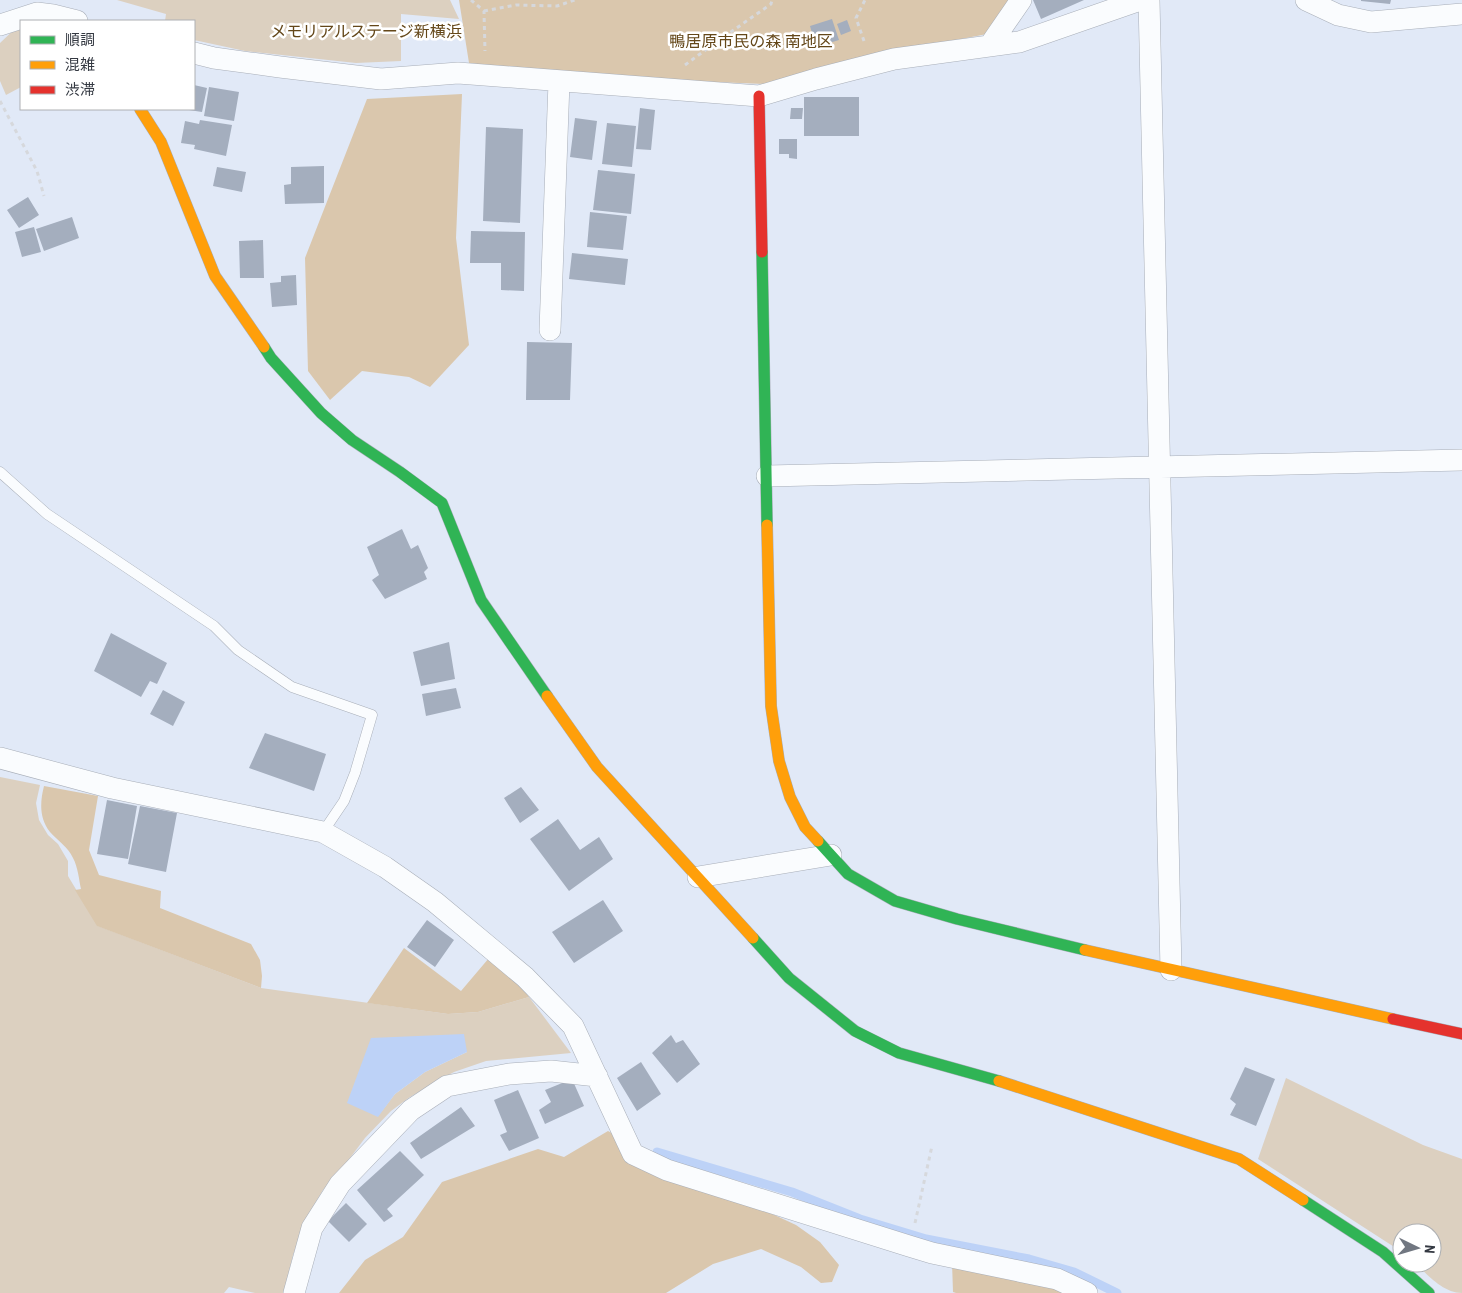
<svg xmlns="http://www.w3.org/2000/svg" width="1462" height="1293" viewBox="0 0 1462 1293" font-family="'Roboto Condensed','Noto Sans JP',sans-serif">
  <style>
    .green { fill: #dcd0c0; fill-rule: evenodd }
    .forest { fill: #dac7ad }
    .water { fill: #bdd2f7 }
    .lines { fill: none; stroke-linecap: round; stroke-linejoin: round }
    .stream { stroke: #bdd2f7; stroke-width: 9 }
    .building { fill: #a4aebe }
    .lane-casing { stroke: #a8aeb8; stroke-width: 11 }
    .street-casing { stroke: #a8aeb8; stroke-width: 22 }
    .fast-casing { stroke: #a8aeb8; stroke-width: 12 }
    .slow-casing { stroke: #a8aeb8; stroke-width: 12 }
    .jam-casing { stroke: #a8aeb8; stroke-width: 12 }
    .path { stroke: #d6d8dc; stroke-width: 3; stroke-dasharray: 4 4; stroke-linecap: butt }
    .lane { stroke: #fafcfe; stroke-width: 10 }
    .street { stroke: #fafcfe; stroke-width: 21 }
    .fast { stroke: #30b455; stroke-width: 11 }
    .slow { stroke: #ff9f0a; stroke-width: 11 }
    .jam { stroke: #e5322d; stroke-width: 11 }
    .labels { text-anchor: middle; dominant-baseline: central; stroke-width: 5; stroke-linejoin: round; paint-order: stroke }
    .park-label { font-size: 16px; fill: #644719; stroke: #fff }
  </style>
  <rect width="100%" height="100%" fill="#e1e9f7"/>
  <path class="green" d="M117,0H450L459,19L401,14V61L356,63L245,51L194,40V21H165L166,14Z
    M20,24L21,87L6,95L0,81V43Z
    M0,777L40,785L36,803L39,820L48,835L58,844L68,861V876L98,926L261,988L448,1014L478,1012L529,997L571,1053L486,1061L454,1072L410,1097L391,1111L365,1138L344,1166L323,1190L308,1215L293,1255L284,1293H255L229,1287L224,1293H0ZM371,1038L467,1052L425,1072L395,1094L378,1116Z
    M1286,1078L1423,1145L1462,1159V1293C1443,1293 1428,1275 1415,1263H1432V1233H1402V1252L1258,1159Z"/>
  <path class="forest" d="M459,0H1011L987,34L878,55L764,84L568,76L469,63Z
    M462,94L456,238L469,345L430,387L409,377L362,371L330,400L308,371L305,258L367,99Z
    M44,786L98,796L89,850L99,875L161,891L160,908L251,944L260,960L262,976L261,988L97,926L75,890L81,889C79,880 78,867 73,858C68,847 58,841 50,832C39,818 40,802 44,786Z
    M404,948L461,991L489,958L518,980L529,997L478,1012L448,1014L367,1003Z
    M608,1131L701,1181L796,1225L820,1242L839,1265L832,1282L821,1283L801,1267L761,1249L713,1264L666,1293H339L365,1260L403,1237L442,1182L538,1149L564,1157Z
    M952,1262L1070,1293H956L953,1292Z"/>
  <path class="water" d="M464,1034L467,1052L425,1072L395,1094L378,1117L347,1103L371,1038Z"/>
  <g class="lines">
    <path class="stream" d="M657,1152L792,1192L860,1219L926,1239L1029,1259L1074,1272L1117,1293"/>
  </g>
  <path class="building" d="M1033,0H1084L1041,19Z
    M1361,0H1391L1390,4L1361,1Z
    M832,19L839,40L816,47L810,26Z
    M847,20L851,31L841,35L837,24Z
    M194,85L207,88L202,112L189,110L194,109Z
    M209,87L239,92L234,121L204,116Z
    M804,97H859V136H804Z
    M640,108L655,110L651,150L636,149Z
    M791,108H803L802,119H790Z
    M575,118L597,121L592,160L570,157Z
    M200,120L232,125L226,156L194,149L195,145L181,143L185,121L199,124Z
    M607,123L636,126L632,167L602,164Z
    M486,127L523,129L520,223L483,221Z
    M779,139H797V159L789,158V154H779Z
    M324,166V203L285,204L284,185L291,184V167Z
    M217,167L246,172L242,192L213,186Z
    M598,170L635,174L631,214L593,210Z
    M28,197L39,215L19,228L7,210Z
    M590,212L627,216L623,250L587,247Z
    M72,217L79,238L44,251L36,229Z
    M34,227L41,252L22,257L15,232Z
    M471,231L525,232L524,291L501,290V263H470Z
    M263,240L264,278H240L239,241Z
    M572,253L628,259L625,285L569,279Z
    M296,275L297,305L272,307L270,283L281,282V276Z
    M527,342L572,343L570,400H526Z
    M402,529L411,549L418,545L428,568L424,572L427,579L385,599L372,580L379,575L367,547Z
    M111,633L167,663L157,684L150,681L141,697L94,671Z
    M449,642L455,679L421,686L413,652Z
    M456,688L461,708L426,716L422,694Z
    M163,690L185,702L173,726L150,714Z
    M265,733L326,754L314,791L249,768Z
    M521,787L539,810L520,823L504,798Z
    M107,800L137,806L128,859L97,854Z
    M140,806L177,813L166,872L128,864Z
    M558,819L580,850L599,837L613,859L569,891L530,839Z
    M603,900L623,931L574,963L552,932Z
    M427,920L454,940L435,967L407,947Z
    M671,1035L676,1043L683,1040L700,1064L677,1083L652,1053Z
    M641,1062L661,1094L637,1111L617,1078Z
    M1245,1067L1275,1079L1256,1126L1230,1115L1236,1104L1230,1099Z
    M572,1079L584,1106L545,1124L539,1110L551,1102L545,1090Z
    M518,1090L539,1138L509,1151L500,1135L507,1132L494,1100Z
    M461,1107L475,1126L421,1159L410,1143Z
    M400,1151L424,1175L387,1209L393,1216L384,1222L357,1190Z
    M346,1203L367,1224L349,1242L328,1221Z"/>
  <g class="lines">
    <g class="lane-casing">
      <path id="lane" d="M0,472L47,514L214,626L238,650L292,687L372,715L355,773L344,801L323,832"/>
    </g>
    <g class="street-casing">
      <path id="street" d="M1149,0L1171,970
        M1306,0L1338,15L1371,22L1462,14
        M0,25L37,13L53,15L77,21
        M990,45L1021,0
        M194,53L214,58L280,67L381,79L458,73L759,96L816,79L894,59L1019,42L1140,0
        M550,330L559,82
        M767,476L1462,460
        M0,758L112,788L323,832L385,867L435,902L525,977L573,1026L633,1154L667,1170L909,1246L932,1253L1057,1279L1087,1293
        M698,877L831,855
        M294,1293L312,1228L340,1184L411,1110L447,1086L509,1074L551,1071L597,1076"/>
    </g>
    <g class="fast-casing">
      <path id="fast" d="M762,252L767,525
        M264,347L271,358L321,413L352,440L400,472L442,503L481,600L547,696
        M818,841L848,874L895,901L957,919L1085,950
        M753,938L789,978L855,1031L899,1053L999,1081
        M1303,1200L1383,1252L1429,1293"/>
    </g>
    <g class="slow-casing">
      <path id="slow" d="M140,109L161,142L215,276L264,347
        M767,525L771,706L779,761L790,797L805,827L818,841
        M547,696L597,767L753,938
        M1085,950L1393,1019
        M999,1081L1239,1159L1303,1200"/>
    </g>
    <g class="jam-casing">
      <path id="jam" d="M759,96L762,252
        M1393,1019L1462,1034"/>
    </g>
    <path class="path" d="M471,0L484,11L485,51
      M484,11L516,5L557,6L575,0
      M864,41L856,18L865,0
      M685,65L715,43L771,4L772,0
      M0,101L37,171L44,196
      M915,1223L932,1146"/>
    <use href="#lane" class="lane"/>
    <use href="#street" class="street"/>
    <use href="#fast" class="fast"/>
    <use href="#slow" class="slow"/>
    <use href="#jam" class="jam"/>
  </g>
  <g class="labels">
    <g class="park-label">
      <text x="366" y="31">メモリアルステージ新横浜</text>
      <text x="751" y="41">鴨居原市民の森 南地区</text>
    </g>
  </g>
  <rect x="20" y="20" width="175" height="90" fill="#ffffff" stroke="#aeb0b3"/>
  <rect x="30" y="36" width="25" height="8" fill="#30b455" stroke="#aeb0b3"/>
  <text x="65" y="45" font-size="15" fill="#343942">順調</text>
  <rect x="30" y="61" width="25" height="8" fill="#ff9f0a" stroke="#aeb0b3"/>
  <text x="65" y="70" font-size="15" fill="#343942">混雑</text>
  <rect x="30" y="86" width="25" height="8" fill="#e5322d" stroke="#aeb0b3"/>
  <text x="65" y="95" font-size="15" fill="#343942">渋滞</text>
  <g transform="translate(1417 1248) rotate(95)"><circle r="24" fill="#ffffff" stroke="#aeb0b3"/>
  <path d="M0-4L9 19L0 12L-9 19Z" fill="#717781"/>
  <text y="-8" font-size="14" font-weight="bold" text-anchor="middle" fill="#343942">N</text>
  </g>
</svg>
